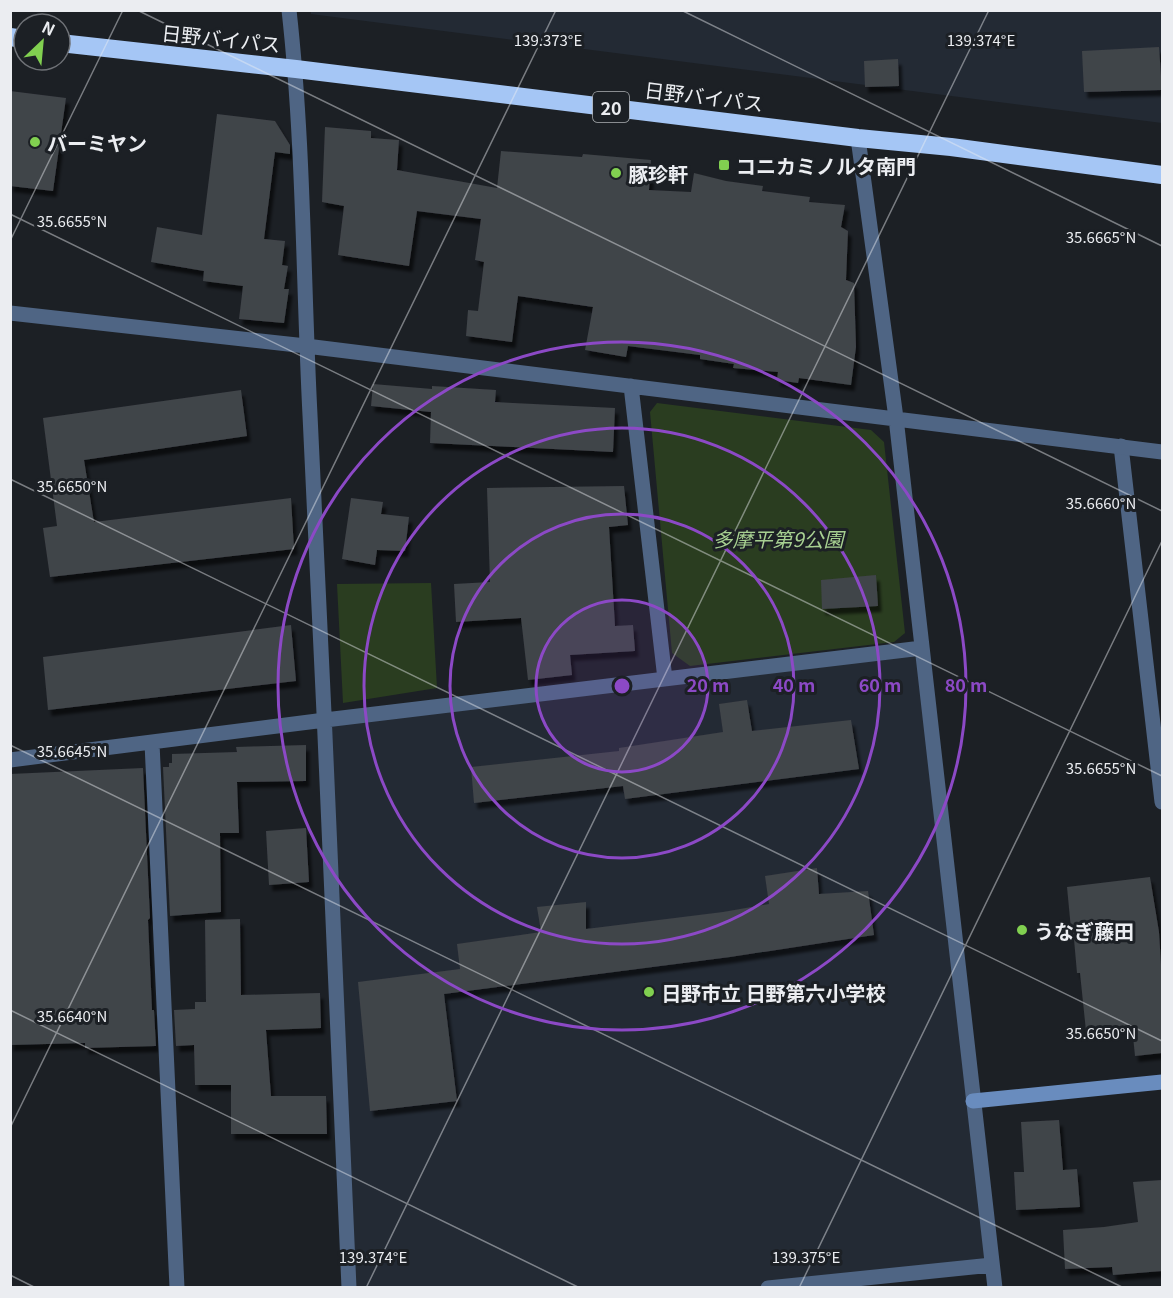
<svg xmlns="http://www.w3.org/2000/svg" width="1173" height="1298" viewBox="0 0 1173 1298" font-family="Georgia,'Noto Sans JP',serif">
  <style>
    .built { fill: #232a34 }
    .green { fill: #2a3d20 }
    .building { fill: #404449; filter: url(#shadow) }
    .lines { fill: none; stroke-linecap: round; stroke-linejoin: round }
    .lane { stroke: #4f6584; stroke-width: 15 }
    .street { stroke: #4f6584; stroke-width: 15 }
    .secondary { stroke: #698cbe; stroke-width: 15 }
    .highway { stroke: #a5c6f5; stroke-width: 18 }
    .ticks { fill: none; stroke: #ebedf1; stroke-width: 1.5; stroke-opacity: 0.45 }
    .ring { fill: none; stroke: #8c49c6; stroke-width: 3 }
    .poi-dot { fill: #81d050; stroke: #1c2025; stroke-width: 2 }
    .labels { text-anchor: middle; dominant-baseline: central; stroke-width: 6; stroke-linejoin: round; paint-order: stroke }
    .shield { fill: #1c2025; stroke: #adb0b4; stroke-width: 1.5 }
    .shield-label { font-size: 18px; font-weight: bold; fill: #ebedf1 }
    .street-label { font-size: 20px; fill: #ebedf1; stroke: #1c2025 }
    .poi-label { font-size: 20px; font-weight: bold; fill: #ebedf1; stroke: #1c2025; text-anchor: start }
    .park-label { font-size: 20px; font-style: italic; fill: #a7d091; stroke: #1c2025 }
    .ticks-label { font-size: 15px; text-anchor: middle; fill: #ebedf1; stroke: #1c2025; stroke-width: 6; stroke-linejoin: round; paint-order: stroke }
    .centre { fill: #8c49c6; stroke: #1c2025; stroke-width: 3 }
    .ring-label { font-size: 18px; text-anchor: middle; font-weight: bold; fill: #8c49c6; stroke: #1c2025; stroke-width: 6; stroke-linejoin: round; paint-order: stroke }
  </style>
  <defs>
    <filter id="shadow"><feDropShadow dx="3.5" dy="6" stdDeviation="1.5" flood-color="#0009"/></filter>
  </defs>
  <rect width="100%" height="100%" fill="#1c2025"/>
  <path class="built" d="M311,11H1162V123L311,14Z
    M922,648L992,1265L768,1288L349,1287L325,720Z"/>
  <path class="green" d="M657,403L871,430L884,442L905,633L894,642L690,666L672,653L650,412Z
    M431,583L437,688L343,703L337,584Z"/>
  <path class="building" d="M1159,47L1162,90L1084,92L1082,51Z
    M898,59L899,86L865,87L864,61Z
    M10,91L66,98L53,191L10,186Z
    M217,114L275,121L290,145V154L275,152L264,239L285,241L282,265L288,266L284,289H289L284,323L239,319L243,286L203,281L204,271L151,262L157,227L202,235Z
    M325,127L371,131V138L399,140L397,170L497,188L501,151L582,157L583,154L651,160L649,190L691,192L694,173L726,181L763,186L762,191L810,197L809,202L845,205L841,227L848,231L846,280L854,283L856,347L851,385L799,378L798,383L777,380L778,372L733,368L734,364L700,359V355L628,346L626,357L585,350L593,307L518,296L512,342L466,336L468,310L478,311L484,262L475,260L481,219L417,211L409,266L338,255L344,206L322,202Z
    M373,384L432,389V386L496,390L495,402L615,408L613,452L430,443L431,412L371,406Z
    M241,390L247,436L84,460L94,522L291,498L294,549L50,577L43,528L57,526L43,418Z
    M624,486L628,525L609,527L615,626L633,625L635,651L570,655L572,675L528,680L521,618L456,622L454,584L490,582L487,488Z
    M351,498L383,502L381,514L409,517L405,551L377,550L375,565L342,559Z
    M876,575L878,606L822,609L821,580Z
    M291,625L296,681L48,710L43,657Z
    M747,700L752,731L851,720L859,769L625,799L623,786L474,803L471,767L619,751V748L723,732L719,704Z
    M306,745V781L237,782L239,833H220L221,912L170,916L163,767H169V763H172V754L237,752L236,747Z
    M143,768L150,918L148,920L152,1010H154L156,1046L85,1048V1043L10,1045V774Z
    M306,828L309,882L269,885L266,831Z
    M817,868L819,894L868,891L874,935L730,957L444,994L457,1101L370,1111L358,982L460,969L457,944L541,932L537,907L586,902V929L723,912L769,904L765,876Z
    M1150,877L1159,932L1162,981V1053L1135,1056L1132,1026L1086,1031L1080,973H1077L1073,928L1071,929L1067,887Z
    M240,919L241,995L320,993L321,1028L266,1030L271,1096H326L327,1134H231V1085H195L194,1045L176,1046L174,1010L195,1009V1002H206L205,920Z
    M1059,1120L1063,1170L1077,1169L1080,1207L1016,1210L1014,1172H1024L1021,1122Z
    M1162,1180V1271L1113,1275L1112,1267L1065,1269L1063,1230L1104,1227L1138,1222L1133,1182Z"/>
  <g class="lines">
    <path class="lane" d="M1121,446L1162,802"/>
    <path class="street" d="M289,10C304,145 303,280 310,415C324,706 337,996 349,1288
      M858,138L896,418L995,1288
      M10,313L306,346L1162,452
      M631,386L665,679
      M152,743L177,1288
      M10,760L325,720L922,648
      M768,1288L992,1265"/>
    <path class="secondary" d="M973,1101L1162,1082"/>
    <path class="highway" d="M10,37L24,39
      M60,43L296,69L858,138L951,147L1162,175"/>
  </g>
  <path class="ticks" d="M137,10L1162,511M681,10L1162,246M10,214L1162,776M10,241L123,10M10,479L1162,1041M10,745L1124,1288M10,1010L580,1288M10,1128L556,10M10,1275L36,1288M366,1288L989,10M799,1288L1162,541"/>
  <circle cx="622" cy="686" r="86" fill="#8c49c6" fill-opacity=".12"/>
  <g class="ring">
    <circle cx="622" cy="686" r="86"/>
    <circle cx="622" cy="686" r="172"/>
    <circle cx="622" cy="686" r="258"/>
    <circle cx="622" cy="686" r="344"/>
  </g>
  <g class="poi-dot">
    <circle cx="35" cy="142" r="6"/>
    <rect x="718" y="159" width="12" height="12" rx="3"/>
    <circle cx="616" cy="173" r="6"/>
    <circle cx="1022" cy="930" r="6"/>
    <circle cx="649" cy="992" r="6"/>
  </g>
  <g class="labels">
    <rect class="shield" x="593" y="92" width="36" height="30" rx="4.5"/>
    <g class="shield-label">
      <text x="611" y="107">20</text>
    </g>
    <g class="street-label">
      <text transform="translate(221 38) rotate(6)">日野バイパス</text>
      <text transform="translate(704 96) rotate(7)">日野バイパス</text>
    </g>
    <g class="poi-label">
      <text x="47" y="142">バーミヤン</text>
      <text x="736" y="165">コニカミノルタ南門</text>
      <text x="628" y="173">豚珍軒</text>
      <text x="1034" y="930">うなぎ藤田</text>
      <text x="661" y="992">日野市立 日野第六小学校</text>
    </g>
    <g class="park-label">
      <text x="778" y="538">多摩平第9公園</text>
    </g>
  </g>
  <g class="ticks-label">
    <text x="548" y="46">139.373°E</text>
    <text x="981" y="46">139.374°E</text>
    <text x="72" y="227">35.6655°N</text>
    <text x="1101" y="243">35.6665°N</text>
    <text x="72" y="492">35.6650°N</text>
    <text x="1101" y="509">35.6660°N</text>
    <text x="72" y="757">35.6645°N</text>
    <text x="1101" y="774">35.6655°N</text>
    <text x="72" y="1022">35.6640°N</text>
    <text x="1101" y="1039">35.6650°N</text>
    <text x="373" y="1263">139.374°E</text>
    <text x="806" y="1263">139.375°E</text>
  </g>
  <circle cx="622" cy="686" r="9" class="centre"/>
  <g class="ring-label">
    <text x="708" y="692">20 m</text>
    <text x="794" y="692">40 m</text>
    <text x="880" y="692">60 m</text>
    <text x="966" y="692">80 m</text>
  </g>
  <rect width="1173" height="1298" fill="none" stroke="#ebedf1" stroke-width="24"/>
  <g transform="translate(42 42) rotate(26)"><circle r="28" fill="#1c2025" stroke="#6f7277" stroke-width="1.5"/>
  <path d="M0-4.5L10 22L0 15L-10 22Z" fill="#81d050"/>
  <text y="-9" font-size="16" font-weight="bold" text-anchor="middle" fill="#ebedf1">N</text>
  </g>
</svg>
